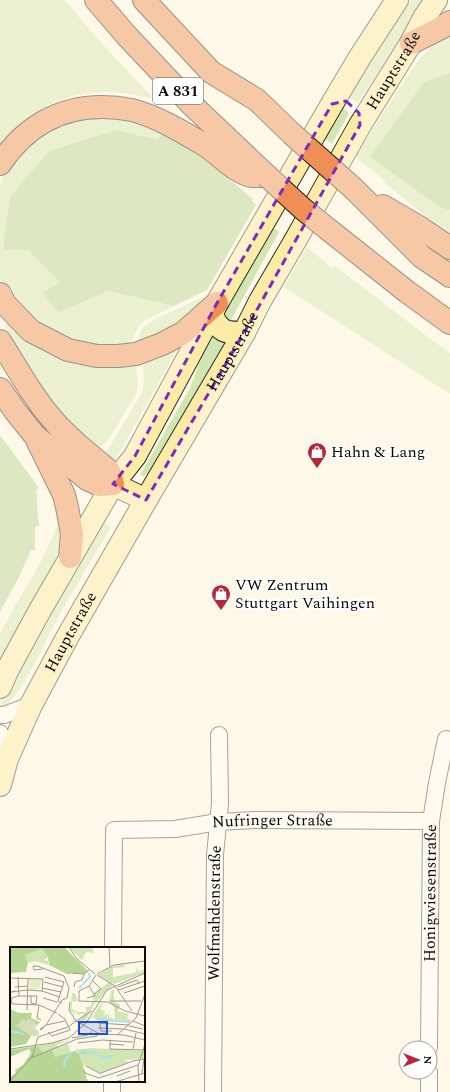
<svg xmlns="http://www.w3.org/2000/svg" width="450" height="1092" viewBox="0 0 450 1092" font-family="Spectral,serif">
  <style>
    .green { fill: #d2e6b4 }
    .forest { fill: #b7d694 }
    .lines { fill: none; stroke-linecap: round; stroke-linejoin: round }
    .street-casing { stroke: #3d3d3d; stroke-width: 18 }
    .secondary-casing { stroke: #2c2c2c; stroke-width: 24 }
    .highway-casing { stroke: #1b1b1b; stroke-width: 24 }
    .street { stroke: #fff; stroke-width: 16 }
    .secondary { stroke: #fceba5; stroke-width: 22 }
    .highway { stroke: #ef8e55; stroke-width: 22 }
    .highway-bridge-casing { stroke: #1b1b1b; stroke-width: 24; stroke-linecap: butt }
    .highway-bridge { stroke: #ef8e55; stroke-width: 22 }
    .marked { fill: none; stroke: #7b2cbf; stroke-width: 3; stroke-dasharray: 8 5; stroke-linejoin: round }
    .labels { text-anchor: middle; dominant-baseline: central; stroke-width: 4; stroke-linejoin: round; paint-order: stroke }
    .shield { fill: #fff; stroke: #545454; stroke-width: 1 }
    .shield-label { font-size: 15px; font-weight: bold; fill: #0a0a0a }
    .street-label { font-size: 16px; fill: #0a0a0a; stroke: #fff }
    .poi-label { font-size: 16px; fill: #0a0a0a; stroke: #fff; text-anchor: start }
    .inset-river { fill: none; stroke: #afe0f3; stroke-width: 2 }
    .inset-road { fill: none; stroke: #9c998f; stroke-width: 1 }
    .view { fill: #1d4ed8; fill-opacity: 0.15; stroke: #1d4ed8; stroke-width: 2 }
    .inset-edge { fill: none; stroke: #0a0a0a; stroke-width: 2 }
  </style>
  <rect width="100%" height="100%" fill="#fef8e8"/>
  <path class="green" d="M0,0H64L105,47L151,96L150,98C136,95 122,92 107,92C63,92 28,111 0,144Z
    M411,0H426L358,102L348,96L402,12Z
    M450,29V73L424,82L441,208L450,210V233L418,210L384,182L385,181L355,156L417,62L429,49Z
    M343,107L348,112V115L332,144L323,137L340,108Z
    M96,117L122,118L164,131L157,141L117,130L28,250L61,282L58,313L108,291L174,306L145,320L138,327L129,346L85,348L35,324L4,287L0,279V184C8,166 24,146 41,135C50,130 60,126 69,121L70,123Z
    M270,225L279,232L231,320L228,324L219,318Z
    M307,247L333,269L335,266L425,335L450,353V394L284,287Z
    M203,297L205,298L188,316L169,331L138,344V339L143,327L156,319Z
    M10,321L30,341L43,350L61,358L134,363C137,372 139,382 137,391C136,396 132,400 129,405C120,421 111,439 97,451L53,407L15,348L5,325Z
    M213,331L229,341L152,471L144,476L140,475L190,388L203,353Z
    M177,345L178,348L114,463L104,456L142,393L144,385L143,361Z
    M62,521C62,537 60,546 55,561L0,663V634L15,606L37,569L48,547L57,527Z
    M102,522L111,527C93,557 75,587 58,618C42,647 29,682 5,707H1L0,705L14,678Z"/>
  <path class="forest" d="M450,73V210L441,208L370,157L424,82Z
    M117,130L157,140L164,131C196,151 224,175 253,199L252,201L256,205L207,290L174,306L108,291L58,313L43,293L60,282L28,250H3L10,197L49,151Z
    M0,435L39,488L36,490L39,526L35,527V550H31L19,577L0,612Z"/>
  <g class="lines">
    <g class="street-casing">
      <g id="street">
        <path d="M0,715H4L31,705"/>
        <path d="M0,733L4,741L7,759"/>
        <path id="s1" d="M113,948L114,830L175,829L218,822L255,820L431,821"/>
        <path id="s2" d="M429,1048L431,821L437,783L446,739"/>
        <path d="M112,1092V1081"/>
        <path id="s3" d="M213,1092L215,855L220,803L219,735"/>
        <path d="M429,1092V1072"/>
      </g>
    </g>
    <g class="secondary-casing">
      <g id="secondary">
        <path d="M211,313C219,332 225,333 244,333"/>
        <path d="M113,484L146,500"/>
        <path d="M0,687L8,669L39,612L113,484L135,456L190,354L217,303L332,104L360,57L397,0"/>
        <path id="s4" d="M0,785L7,759L31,705L68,636L146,500L244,333L260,301L295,241L360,125L411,43L424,18L436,0"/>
      </g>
    </g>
    <g class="highway-casing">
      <path id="highway" d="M96,0L126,35L191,104L267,176
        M144,0L211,72L257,100L292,134
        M411,43L441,28L450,22
        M0,164C24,128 58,107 102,107C112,107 122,108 132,110C158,117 181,131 203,144C217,152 236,174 252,176C257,176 262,176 267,176
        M354,189L422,257L450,276
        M383,206L419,227L450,248
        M329,230L406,291L450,323
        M0,294L5,304L31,331L68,350L97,356H118L136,354L162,344L183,333L217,303
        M0,341L29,388L43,408L59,427L78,445L109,471L113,484L100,485L87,479L35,436L15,411L0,389
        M38,442L64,495L67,507L72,534L70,557"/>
    </g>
    <use href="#street" class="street"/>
    <use href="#secondary" class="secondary"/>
    <use href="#highway" class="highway"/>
    <g class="highway-bridge-casing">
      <path id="highway-bridge" d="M292,134L354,189
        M267,176L303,209L329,230"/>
    </g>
    <use href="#highway-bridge" class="highway-bridge"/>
  </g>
  <path d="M0 0H450V1092H0ZM346,101L359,113L360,125L244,333L146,500L113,484L135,456L217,303L332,104Z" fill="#fef8e8" fill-opacity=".55" fill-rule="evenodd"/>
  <path class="marked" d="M346,101L359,113L360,125L244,333L146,500L113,484L135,456L217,303L332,104Z"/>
  <defs>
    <g id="shop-pin" transform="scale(1)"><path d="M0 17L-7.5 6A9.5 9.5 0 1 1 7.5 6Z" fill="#b4283b" stroke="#fff"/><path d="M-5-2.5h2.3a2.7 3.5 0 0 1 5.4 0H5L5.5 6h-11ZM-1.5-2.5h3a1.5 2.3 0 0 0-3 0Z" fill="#fff"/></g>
  </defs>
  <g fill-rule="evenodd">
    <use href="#shop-pin" x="317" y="452"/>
    <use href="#shop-pin" x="221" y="594"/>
  </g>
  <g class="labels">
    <rect class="shield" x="153" y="78" width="50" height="26" rx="3"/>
    <g class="shield-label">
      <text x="178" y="91">A 831</text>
    </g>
    <g class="street-label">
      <text stroke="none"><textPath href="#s4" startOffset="817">Hauptstraße</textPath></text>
      <text stroke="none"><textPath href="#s4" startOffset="493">Hauptstraße</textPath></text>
      <text stroke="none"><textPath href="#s4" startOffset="169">Hauptstraße</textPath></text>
      <text stroke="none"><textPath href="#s1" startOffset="277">Nufringer Straße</textPath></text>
      <text stroke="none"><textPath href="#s2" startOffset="155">Honigwiesenstraße</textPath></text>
      <text stroke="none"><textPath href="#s3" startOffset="179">Wolfmahdenstraße</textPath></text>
    </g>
    <g class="poi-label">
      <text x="331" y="452">Hahn &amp; Lang</text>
      <text x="235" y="585">VW Zentrum<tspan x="235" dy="18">Stuttgart Vaihingen</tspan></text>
    </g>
  </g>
  <g transform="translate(10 947)">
    <rect width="135" height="135" fill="#fef8e8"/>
    <path d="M59,0H82L84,6L76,5L72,13ZM32,2L38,10L34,13L38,14V18L25,14L18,16L15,8ZM114,17V19L116,20L103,21V30L125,26L128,20V25L135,22V26L104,37L100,35L103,38L87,54H83L84,47L99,35L88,28L103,19ZM104,42V54L110,58L108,64L119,67L117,71L122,74L89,75L83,70L76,79L92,55L91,63L95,64L94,69L97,67L98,72L99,64V72L100,64V70L105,73L104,59L99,55L101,44ZM62,46H65L68,54L62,55V62L68,65H76V60L81,59L82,54H86L73,78L67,75L74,67L68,68L66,65L63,68V64L60,65ZM59,93L57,94L46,98L50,100L58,97L61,105L45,110L33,106L28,99ZM81,101L134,104L135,112L113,113L119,115L91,126L74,118V124L69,107L64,103Z" fill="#d2e6b4"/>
    <path d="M3,0L55,1L78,24L74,26L57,27L39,18L38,10L32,2L15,8L18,16L16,25L0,26V1ZM0,62L9,66H22L21,71L30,75L24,81L26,77L16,74L8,79L21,89L16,97L0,100ZM28,99L33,106L42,103L45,110L64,104L69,107L73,103L86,105L93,110H104L92,112L86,106L69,107L78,135H0V130L6,126L5,123L13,118L21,106L19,102L0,110V103Z" fill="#b7d694"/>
    <path d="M18,71L25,75V81L29,85L28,89H21L5,78L9,77L12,72L16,74Z" fill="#d5ddbc"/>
    <path d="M19,32L32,33L29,42L20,43Z" fill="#e3eec5"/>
    <path class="inset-river" d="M69,41L80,30L79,26M89,72L105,74M105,74L120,75M0,84L14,87M69,107L72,104L86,106L93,111L103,109M54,120L55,113L61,106"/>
    <path class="inset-road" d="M59,0L67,12L85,27M99,0L100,20M33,22L24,23L23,19H27L54,29L59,41L57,51L52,53L36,78L31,83L30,82L35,79M63,26L74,27L79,23M87,27L104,18L135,14M86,28L79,39L69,44V54L98,55L115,64L135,69M87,28L105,39L122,64M8,30L9,49M35,30L54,35L48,54L52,56M0,31L33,32L32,44M83,34L91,42L84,47M34,35L53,40M5,40L18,39M64,40L65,35L72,33L74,27M108,40L127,33L129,37M32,41L51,45M18,43L32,44L50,50M108,43L135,34M6,44L1,45L18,43M114,46L135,39M21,49V56L26,57L27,49H9L1,51L2,57L29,58L47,66M33,51L47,55M77,51L85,49L79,39M100,54H131M29,58L27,71L31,73M17,63L18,31M66,74L90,87L114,88L135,93M66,74L82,64M123,74L135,79M88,76L119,78M90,76L91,84H102M36,78L55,74M119,79L133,82M88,81L113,82M114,82L135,87M38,85L42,89L60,83L55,72L48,67M107,88L126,71L135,47M62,91L78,88L82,84M100,93V102L134,103M68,96L92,93L123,95M100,97L114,98M0,102L42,96L59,91L76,76L97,43L135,26M123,102L126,86M21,111L67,92L87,89V86M76,119L91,127M74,123L75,126L89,131L128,118M91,126L123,114L135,112M132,126L134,112M107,129L120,124M0,134L22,110L28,90L58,80L66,74L59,63L60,55M105,135L135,126M129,135L128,119L135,97"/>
    <path class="view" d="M69,75H97V87H69Z"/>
    <rect width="135" height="135" class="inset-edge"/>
  </g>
  <g transform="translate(418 1060) rotate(90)"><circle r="19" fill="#ffffff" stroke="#9d9d9d"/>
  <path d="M0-3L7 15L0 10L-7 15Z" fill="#b4283b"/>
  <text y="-6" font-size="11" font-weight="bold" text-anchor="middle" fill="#0a0a0a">N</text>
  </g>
</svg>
